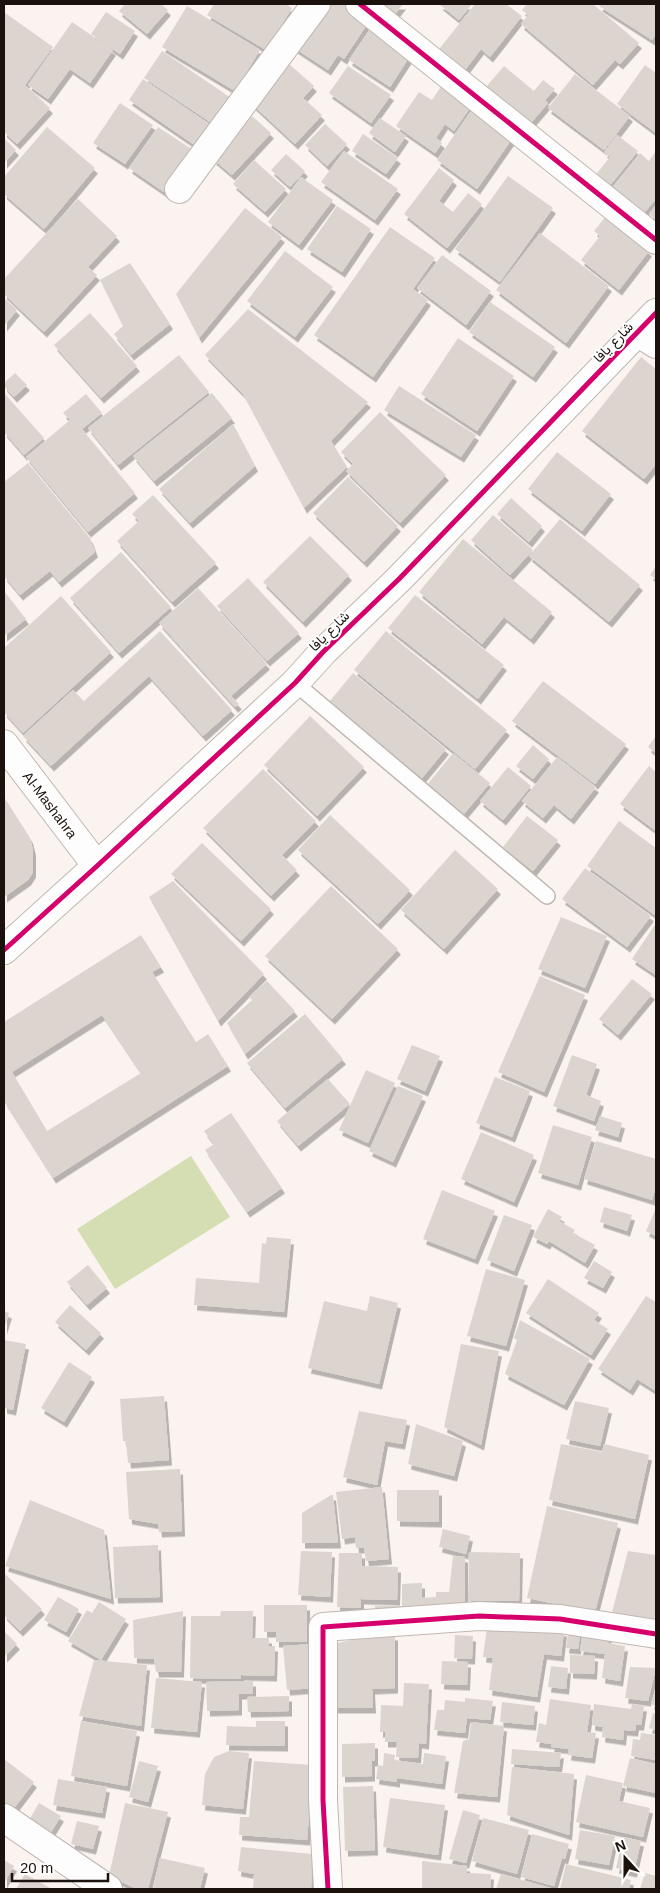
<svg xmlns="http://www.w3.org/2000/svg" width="660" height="1893" viewBox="0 0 660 1893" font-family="Arial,Vazirmatn,sans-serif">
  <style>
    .green { fill: #d5deb2 }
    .building { fill: #dcd5cf; fill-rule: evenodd; filter: url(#shadow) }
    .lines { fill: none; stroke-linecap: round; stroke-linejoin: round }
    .lane-casing { stroke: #c0b7b2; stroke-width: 18 }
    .street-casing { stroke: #c0b7b2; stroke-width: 30 }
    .secondary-casing { stroke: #c0b7b2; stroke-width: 30 }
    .lane { stroke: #fefdfd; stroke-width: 15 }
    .street { stroke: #fefdfd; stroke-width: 28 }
    .secondary { stroke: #fefdfd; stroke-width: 28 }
    .cycleway-casing { stroke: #fff; stroke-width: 8 }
    .cycleway { stroke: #d6006c; stroke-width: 5 }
    .labels { text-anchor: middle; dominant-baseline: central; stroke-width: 4; stroke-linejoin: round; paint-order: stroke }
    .street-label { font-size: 14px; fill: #1c120d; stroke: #fff }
  </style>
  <defs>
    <filter id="shadow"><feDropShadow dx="3" dy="5.5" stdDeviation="0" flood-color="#0004"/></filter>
  </defs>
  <rect width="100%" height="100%" fill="#faf3ef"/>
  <path class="green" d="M191,1156L230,1217L115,1289L77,1229Z"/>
  <path class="building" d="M125,4H161L168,10L147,34L119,11Z
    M214,4H285L292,8L266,50L207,15Z
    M322,4H345L370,20L344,59L338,55L328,70L293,47Z
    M372,4H403L392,18Z
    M439,4H472L459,20Z
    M475,4H506L522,16L490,57L481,49L459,78L432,58Z
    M527,4H593L639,43L620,64L615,60L593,85L521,24L528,15L522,10Z
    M601,4H656V34L652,40L599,6Z
    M187,6L260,50L235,91L162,47Z
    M4,12L53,47L25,85L50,108L17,144L4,132Z
    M106,12L135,31L120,54L91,34Z
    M72,22L113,50L90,83L70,69L48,99L28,85Z
    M370,29L410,56L390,87L349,60Z
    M162,51L237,102L219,128L144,78Z
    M289,64L314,86L303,98L322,115L295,144L252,104Z
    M645,65L656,73V133L617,104Z
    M348,66L391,95L371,123L329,93Z
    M504,66L534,91L543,80L555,89L545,100L548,103L525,130L480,94Z
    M575,74L630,116L604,150L548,108Z
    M143,79L211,125L196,146L129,100Z
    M442,85L472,105L454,131L445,124L436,138L442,143L435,153L396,126L419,92L432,100Z
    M120,103L153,125L125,164L93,143Z
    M473,108L514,136L477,189L437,160Z
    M252,116L271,133L232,175L213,159Z
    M380,118L406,136L395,152L369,133Z
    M325,124L347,144L327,166L305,145Z
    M47,127L95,168L44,229L4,194V177Z
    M158,127L193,150L164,192L129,168Z
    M363,134L398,158L386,174L352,151Z
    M617,135L638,151L608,188L594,177L610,157L604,152Z
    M4,138L16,150L4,163Z
    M344,151L398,189L375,220L321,182Z
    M656,151V199L643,214L611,189L640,153L649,161Z
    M286,154L305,171L290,187L271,170Z
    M254,160L286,189L265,212L233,184Z
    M439,168L454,180L439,201L453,212L468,193L482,204L447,248L404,214Z
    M508,176L553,208L500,282L455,249Z
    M301,177L333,200L299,245L268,222Z
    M78,199L117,236L88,267L97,275L44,332L4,294V279Z
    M656,205V220L649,214Z
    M337,206L371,229L342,272L307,249Z
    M245,208L282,237L199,338L176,294Z
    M606,216L649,251L619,290L581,260L600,236L594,231Z
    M390,227L435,258L413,289L428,300L373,377L314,335Z
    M540,233L609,286L566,343L496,290Z
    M285,251L333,287L295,337L247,301Z
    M442,255L491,291L466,325L417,288Z
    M130,263L170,324L131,355L114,334L123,326L100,280Z
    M4,298L17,310L4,326Z
    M490,302L555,347L533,377L469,332Z
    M248,309L368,402L331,441L347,467L304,508L243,394L205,355Z
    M90,313L137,366L101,398L54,345Z
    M458,338L514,376L477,431L421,394Z
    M179,355L209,392L118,465L88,428Z
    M641,357L656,369V464L644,479L582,431Z
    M15,373L27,385L14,397L4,386V383Z
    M399,386L476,435L461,457L384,410Z
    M212,393L232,418L154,481L133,456Z
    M5,394L44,438L24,455L4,432Z
    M86,394L102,413L82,429L135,493L88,532L26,457L70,420L63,413Z
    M380,412L446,475L400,523L346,471L353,464L341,452Z
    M233,424L255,466L190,523L159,489Z
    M557,452L611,494L582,531L528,489Z
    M28,463L90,538L95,552L59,582L50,571L20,595L4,576V482Z
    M348,477L398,526L364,562L313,513Z
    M153,495L216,563L172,602L117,541L139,521L132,514Z
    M511,498L542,526L529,542L497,514Z
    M493,515L533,550L510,575L471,540Z
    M560,519L640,585L609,622L529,556Z
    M310,536L349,575L303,622L263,582Z
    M463,539L552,612L531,639L504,617L482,644L419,592Z
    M121,552L171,607L119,653L70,598Z
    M656,566V579L650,575Z
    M248,578L299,633L267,661L217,606Z
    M198,588L267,664L231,696L239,704L235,707L159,623Z
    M4,591L26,619L4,636Z
    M415,595L504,665L478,699L388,628Z
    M61,596L111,652L23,733L4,712V648Z
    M160,631L232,710L203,736L149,676L51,766L23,736L73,690L84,701Z
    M386,631L507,730L475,769L354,670Z
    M353,673L446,749L422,778L329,702Z
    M543,681L626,744L595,784L512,721Z
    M310,716L364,767L317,816L264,765Z
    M656,736V753L648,747Z
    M533,745L549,759L533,779L516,766Z
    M453,753L490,783L463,815L426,786Z
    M557,757L596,787L571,819L554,805L543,818L522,801Z
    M649,766L656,772V831L620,804Z
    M508,767L531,786L503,820L480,801Z
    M263,769L316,821L282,855L297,870L271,896L203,828Z
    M4,797L30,838L33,850V872L28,880L4,897Z
    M330,815L410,890L378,924L298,850Z
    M527,816L558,840L533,871L503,847Z
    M619,821L656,848L655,915L587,866Z
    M202,843L271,909L241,941L171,874Z
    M455,850L498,889L444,949L401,910Z
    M585,868L651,916L627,947L562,899Z
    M173,881L264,974L218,1021L149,897Z
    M331,886L398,949L332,1019L265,956Z
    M561,917L607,936L585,988L538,969Z
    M656,923V975L632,959Z
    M141,935L161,967L152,972L196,1042L208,1034L228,1066L53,1178L4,1101V1022ZM102,1015L141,1073L47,1131L12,1072Z
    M540,976L585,995L544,1092L498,1072Z
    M632,979L652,994L618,1035L599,1019Z
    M267,981L295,1011L245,1054L227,1023L252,1000L249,997Z
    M305,1014L343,1059L285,1108L247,1063Z
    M412,1045L440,1056L425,1091L397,1079Z
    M572,1055L597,1064L586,1095L601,1101L594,1121L553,1106Z
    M366,1070L395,1083L368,1143L339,1130Z
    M495,1077L530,1091L512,1137L476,1123Z
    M328,1079L350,1104L298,1146L277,1121Z
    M398,1086L423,1096L393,1162L369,1151Z
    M231,1113L282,1188L247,1212L205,1150L214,1144L204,1131Z
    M600,1116L622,1123L618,1137L595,1130Z
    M553,1125L592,1137L578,1185L538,1173Z
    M481,1132L534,1155L514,1202L461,1179Z
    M596,1141L656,1159V1186L652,1200L584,1179Z
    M442,1190L495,1211L475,1259L423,1239Z
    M604,1207L632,1215L627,1231L600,1222Z
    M656,1208V1236L646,1231Z
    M548,1209L562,1217L559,1221L575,1230L573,1233L595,1245L585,1263L549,1241L547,1244L533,1237Z
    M504,1215L532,1225L514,1271L487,1260Z
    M267,1237L291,1239L284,1312L194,1305L196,1278L259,1283L262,1243L266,1244Z
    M594,1261L612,1272L603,1288L584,1278Z
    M88,1265L107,1288L87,1305L67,1282Z
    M486,1269L525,1280L506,1346L467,1336Z
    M548,1279L599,1313L594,1320L608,1329L591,1355L526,1313Z
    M370,1296L398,1303L379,1384L308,1368L324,1301L367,1311Z
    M646,1296L656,1302V1391L637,1379L630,1390L598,1369Z
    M70,1305L101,1333L86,1350L55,1322Z
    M4,1311L9,1313L4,1329Z
    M520,1320L590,1359L564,1405L505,1374L517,1340L514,1338Z
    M4,1340L26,1344L13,1410L4,1408Z
    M461,1344L499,1351L481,1445L444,1427Z
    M69,1362L92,1377L64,1422L41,1408Z
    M164,1396L169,1460L128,1463L126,1441H123L120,1399Z
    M575,1401L609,1408L600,1446L566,1439Z
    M359,1411L407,1420L402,1444L385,1441L377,1485L343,1477Z
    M416,1424L463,1441L454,1476L408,1464Z
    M561,1444L602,1452L604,1444L649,1455L635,1519L549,1500Z
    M180,1469L182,1531L159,1532L158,1524L129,1519L126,1472Z
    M382,1487L389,1559L366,1561L364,1548H356L355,1537L342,1539L336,1492Z
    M397,1490H439V1522L397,1521Z
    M331,1495H333L338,1543H302V1513Z
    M30,1500L104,1530L111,1599L5,1566Z
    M547,1506L618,1523L595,1612L527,1598Z
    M443,1529L470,1536L466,1554L439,1547Z
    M158,1545L160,1597L115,1598L113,1547Z
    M301,1551L332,1552L330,1597L298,1595Z
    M628,1551L656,1555V1623L612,1612Z
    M469,1552L520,1553L519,1601H468Z
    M339,1553H362V1566L398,1567L397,1600L361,1599V1608L337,1607Z
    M453,1556L465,1557V1617L375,1618V1606H402V1584L422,1583V1598L436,1597V1592H449Z
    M4,1573L42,1609L20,1631L4,1615Z
    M58,1597L79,1609L66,1632L44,1620Z
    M99,1602L126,1619L101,1660L68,1641L87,1610L92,1613Z
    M264,1605H307V1642H276V1632H264Z
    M183,1611L181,1672H156L154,1659L134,1658L133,1620Z
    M221,1611H253L252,1638H269V1646H275L274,1676L241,1675V1679L190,1678L191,1616H220Z
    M488,1620L564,1631L561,1656L544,1654L537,1697L489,1690L493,1658L483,1657Z
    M569,1627L581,1628L578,1649L566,1648Z
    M583,1630L609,1634L608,1643L625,1646L620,1681L602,1678L605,1654L580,1651Z
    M4,1631L17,1644L4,1657Z
    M375,1635H395V1688L372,1689L373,1708H334L333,1644Z
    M455,1635L473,1636L472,1659L454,1658Z
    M313,1644L316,1688L287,1690L283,1646Z
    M570,1655L595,1656L594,1674L570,1673Z
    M94,1660L147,1665L141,1726L79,1716Z
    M442,1661L468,1662L467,1685L441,1684Z
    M551,1666L568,1668L566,1689L548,1687Z
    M630,1667L656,1668L648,1701L625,1698Z
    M156,1678L202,1682L197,1732L151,1728Z
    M253,1681V1694H239V1710L207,1711L206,1682Z
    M404,1683L429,1684L426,1744L419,1743L418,1758L396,1757L397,1742H385V1732H380L381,1705L403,1706Z
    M656,1687V1706L651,1704Z
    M289,1696V1711L248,1712L247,1697Z
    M465,1698L493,1701L490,1720L467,1718L465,1733L434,1730L437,1710H444L445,1700L465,1702Z
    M550,1699L591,1705L587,1732L596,1733L592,1758L568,1755L569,1749L551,1747L552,1744L536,1742L539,1723L546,1725Z
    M502,1702L535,1706L533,1725L500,1722Z
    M594,1704L631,1709L632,1704L644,1706L641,1725H636L635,1731L624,1730L623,1740L602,1737L603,1727L592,1725Z
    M653,1713L656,1714V1730L649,1728Z
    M81,1721L137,1731L127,1786L71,1776Z
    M256,1721H285V1746L226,1745L227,1726L256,1727Z
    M471,1722L504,1726L497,1797L454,1793L463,1741L469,1739Z
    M641,1733L656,1735V1760L631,1756L633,1739L640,1740Z
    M375,1743V1761H372V1776L342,1777V1744Z
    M512,1749L561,1753L559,1767L511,1764Z
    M229,1751L249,1753L243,1809L202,1805L205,1774L214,1757Z
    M384,1753L395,1755L394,1760L423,1764L424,1753L446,1756L442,1784L397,1778V1782L376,1779L378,1765L383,1766Z
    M630,1758L656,1764V1793L623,1786Z
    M4,1759L34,1782L12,1811L4,1805Z
    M139,1761L158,1766L148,1802L129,1797Z
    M254,1761L313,1765L307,1840L239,1835L240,1817H249Z
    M512,1767L574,1774L569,1835L507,1815Z
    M586,1775L623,1783L619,1801L650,1808L643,1837L576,1822Z
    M58,1779L107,1787L102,1813L53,1805Z
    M373,1786L375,1850L345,1851L343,1787Z
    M390,1798L445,1805L438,1855L383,1847Z
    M39,1803L61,1816L50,1834L28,1822Z
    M125,1803L168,1812L148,1889H137L109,1876Z
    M463,1810L480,1815L466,1863L449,1859Z
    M483,1818L529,1830L517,1874L472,1861Z
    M77,1821L99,1826L93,1849L71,1844Z
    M580,1830L615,1836L609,1865L575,1859Z
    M532,1834L569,1844L565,1859L562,1858L554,1886L521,1877Z
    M623,1837L641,1841L634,1872L616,1868Z
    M241,1847L312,1854L311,1889H253L254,1874L238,1871Z
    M160,1858L205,1868L200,1889H153Z
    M4,1860L14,1866L4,1883Z
    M422,1861L467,1866V1873L491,1874L490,1889H422Z
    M566,1864L631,1880L629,1889H560Z
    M645,1873L656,1876V1889H640Z
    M25,1874L52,1889H16Z
    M501,1874L554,1889H496Z"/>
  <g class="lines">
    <g class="lane-casing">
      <path id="lane" d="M295,683L547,896"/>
    </g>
    <g class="street-casing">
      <path id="street" d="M360,4L656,240
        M179,189L316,4
        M637,332L656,344
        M4,744L97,866
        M4,1818L108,1889
        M328,1889L323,1800V1627L479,1616L560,1619L656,1634"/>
    </g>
    <g class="secondary-casing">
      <path id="secondary" d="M4,950L97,866L295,683L323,652L399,579L656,313"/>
    </g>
    <use href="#lane" class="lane"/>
    <use href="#street" class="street"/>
    <use href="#secondary" class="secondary"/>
    <g class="cycleway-casing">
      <path id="cycleway" d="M360,4L656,240
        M4,950L97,866L295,683L323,652L399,579L656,313
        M328,1889L323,1800V1627L479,1616L560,1619L656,1634"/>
    </g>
    <use href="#cycleway" class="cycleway"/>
  </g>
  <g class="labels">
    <g class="street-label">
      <text transform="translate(613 342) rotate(-46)">شارع يافا</text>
      <text transform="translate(329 631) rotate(-45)">شارع يافا</text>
      <text transform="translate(50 805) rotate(53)">Al-Mashahra</text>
    </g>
  </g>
  <rect width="660" height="1893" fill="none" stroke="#1c120d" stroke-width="10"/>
  <g transform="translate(625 1858) rotate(339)" stroke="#ffffff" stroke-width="4" paint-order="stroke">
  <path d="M0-4L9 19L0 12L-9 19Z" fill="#1c120d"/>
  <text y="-8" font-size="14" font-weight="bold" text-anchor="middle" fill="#1c120d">N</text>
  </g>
  <path d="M12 1873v8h96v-8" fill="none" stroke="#1c120d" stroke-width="2.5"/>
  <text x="20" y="1873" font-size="15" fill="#1c120d" stroke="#ffffff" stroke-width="4" paint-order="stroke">20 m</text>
</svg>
